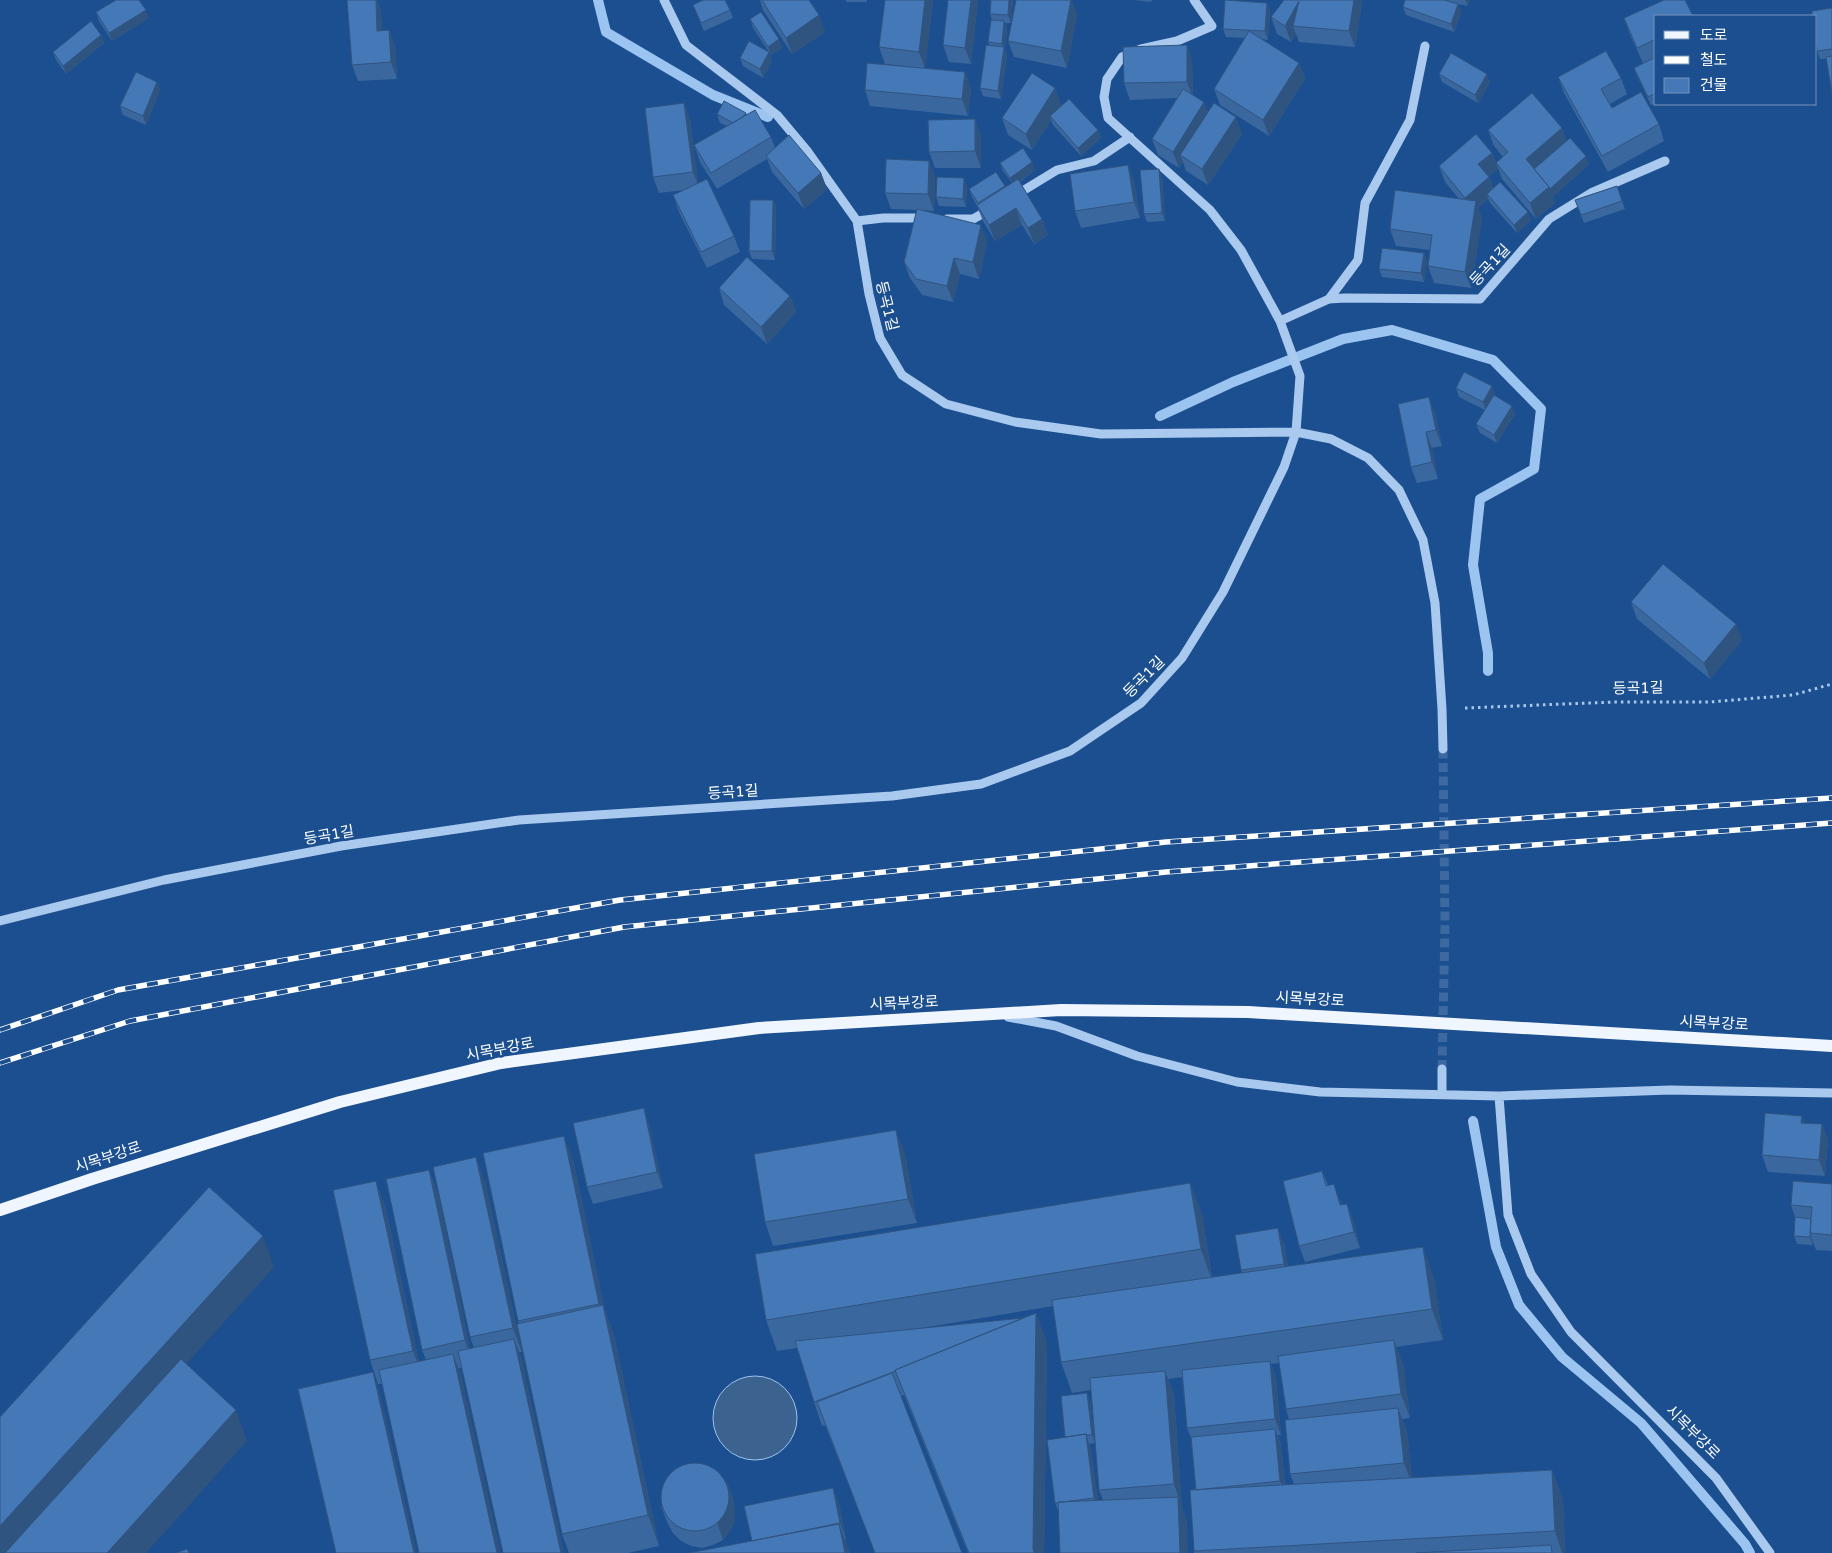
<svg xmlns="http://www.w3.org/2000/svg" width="1832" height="1553" viewBox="0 0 1832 1553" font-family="'Varela Round','Noto Sans KR',sans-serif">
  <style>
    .water { fill: #3c6290; stroke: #9cc4f0 }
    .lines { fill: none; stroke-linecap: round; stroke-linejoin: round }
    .stream { stroke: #9cc4f0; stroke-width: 10 }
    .minor-tunnel { stroke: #3d69a0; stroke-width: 9; stroke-dasharray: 9 4.5; stroke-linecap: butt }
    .path { stroke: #a9c9ee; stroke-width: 3; stroke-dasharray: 2.5 4; stroke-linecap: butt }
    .minor { stroke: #a9c9ee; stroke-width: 9 }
    .major { stroke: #f0f6ff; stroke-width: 12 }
    .rail-casing { stroke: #fff; stroke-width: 5.5 }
    .rail { stroke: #1b4f8f; stroke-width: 4; stroke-dasharray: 11; stroke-linecap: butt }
    .wall { fill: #3a679d; fill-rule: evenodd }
    .shaded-wall { fill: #305480 }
    .building { fill: #4478b7; stroke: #305480 }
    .labels { text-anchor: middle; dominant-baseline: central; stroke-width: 5; stroke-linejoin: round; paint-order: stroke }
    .street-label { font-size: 15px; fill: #fff; stroke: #1b4f8f }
  </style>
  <rect width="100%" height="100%" fill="#1b4f8f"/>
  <path class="water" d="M713 1418a42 42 0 1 1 84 0a42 42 0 1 1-84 0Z"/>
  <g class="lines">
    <path class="stream" d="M598,0L606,32L713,95L768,117
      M1160,416L1233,382L1343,339L1392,330L1493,360L1541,409L1534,469L1480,499L1473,565L1488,653V671
      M1473,1121L1496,1247L1519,1305L1562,1357L1641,1423L1745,1544L1750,1553"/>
    <path class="minor-tunnel" d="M1442,1069L1445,925L1443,749"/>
    <path class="path" d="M1465,708L1614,702H1710L1793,695L1832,684"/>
    <path class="minor" d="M664,0L686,45L777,115L808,152L857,221L869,294L880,338L902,375L946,404L1015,422L1101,434L1296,432L1331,439L1368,458L1399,490L1423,540L1435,603L1442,709L1443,749
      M1016,195L1057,170L1094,161L1130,137
      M947,219H973L991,209
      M857,221L883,218H926
      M1329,299L1358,260L1365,203L1410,120L1425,46
      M1280,321L1329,299L1345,298L1480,299L1549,219L1591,193L1665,161
      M0,921L164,880L341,846L519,820L892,796L981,784L1070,751L1141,703L1182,658L1223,592L1284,467L1296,432L1300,376L1280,321L1241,250L1210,210L1108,118L1104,97L1107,79L1122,57L1141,49L1177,41L1212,26L1194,0
      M1008,1017L1056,1026L1137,1056L1237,1082L1320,1092L1499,1096L1670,1090L1832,1093
      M1442,1069V1093
      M1499,1096L1508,1215L1531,1274L1571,1332L1716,1478L1770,1553"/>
    <path class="major" d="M0,1210L92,1179L340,1102L501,1063L759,1028L1061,1010L1248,1012L1832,1046"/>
    <g class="rail-casing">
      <path id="rail" d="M0,1030L118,990L620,900L1166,842L1832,798
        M0,1063L130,1021L624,927L1166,872L1832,823"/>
    </g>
    <use href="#rail" class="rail"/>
  </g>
  <path class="wall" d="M347,0H377L381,12L382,31L389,30L395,46L397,79L358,81L352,65Z
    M760,0H809L825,32L792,54L763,10Z
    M846,0H867V2H846Z
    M885,0H933L925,68L965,72L971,89L968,116L870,106L865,90L912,67L885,64L879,47Z
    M978,0L971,64L949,62L943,45Z
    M991,0H1013L1011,23H1005L1007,30L1005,49L1007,56L1001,99L983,96L980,88L989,45L988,42L992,20L990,14Z
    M1133,0H1152L1151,2Z
    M1405,0H1469L1468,6L1452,3L1458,4L1461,13L1454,32L1406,15L1403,7Z
    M1362,2L1355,47L1299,42L1296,34L1291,42L1277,34L1271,17Z
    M1267,3L1270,11L1268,40L1262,39L1299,63L1305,79L1269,136L1220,105L1214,89L1245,38L1226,37L1223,29Z
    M693,5L730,10L733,18L704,31Z
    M1832,8V93L1827,59H1820L1817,51Z
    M96,12L149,18L112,41L99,21Z
    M1077,14L1067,68L1014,57L1008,41Z
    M1656,16V103L1651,105L1637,76L1634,68L1643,63L1630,35L1624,18Z
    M750,19L782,48L771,55L753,28Z
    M101,35L104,43L66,74L56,60L53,52Z
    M1187,45L1192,61L1193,95L1208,112L1242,134L1208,185L1186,171L1183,162L1179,168L1158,155L1152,139L1177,98L1130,100L1124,83Z
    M740,58L772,61L763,78L743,66Z
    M1439,74L1490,82L1478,103L1442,82Z
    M1558,77L1621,78L1627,94L1610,104L1612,108L1659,124L1664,141L1608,172L1564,93Z
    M157,82L160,90L146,125L123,115L120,106Z
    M1055,88L1061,105L1059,109L1098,130L1101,138L1081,156L1053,125L1051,120L1032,150L1008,135L1002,118Z
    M746,113L747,115L771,137L775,148L821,173L827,189L804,209L772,172L767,159L717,189L700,162L694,145L727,126L720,123L717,114Z
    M690,119L698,183L734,236L740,252L707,268L679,212L673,195L685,190L659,193L653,177Z
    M1562,128L1566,141L1589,164L1553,197L1555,203L1536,219L1502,179L1496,163L1503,157L1494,146L1488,130Z
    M981,135V168H935L929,152Z
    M1492,153L1498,169L1489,176L1493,188L1531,220L1517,233L1490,203L1488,199L1478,208L1482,218L1471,288L1434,283L1428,266L1430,250L1396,246L1390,229L1459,199L1445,182L1439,166Z
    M929,161L935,177L934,211L923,210L987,241L979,279L960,274L953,302L922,295L910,278L904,262L917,210L891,209L885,193Z
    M1000,163L1035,170L1020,182L1042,219L1048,235L1034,244L1022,225L995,241L983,221L977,206L972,197L969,189L1006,187L1012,183L1003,171Z
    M1128,165L1134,181L1140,218L1081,228L1075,211Z
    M1162,177L1165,221L1147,222L1144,214Z
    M967,186L966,207L939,206L936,197Z
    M1617,186L1625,209L1584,223L1575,200Z
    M773,200L776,208L775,260L752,259L749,251Z
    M1424,253L1427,261L1424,282L1382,277L1379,269Z
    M719,288L790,296L796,312L767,344L724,305Z
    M1456,388L1495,394L1494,396L1512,406L1515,414L1497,443L1480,433L1476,424L1485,410L1459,397Z
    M1398,404L1435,413L1442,446L1432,448L1438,479L1417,483L1411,467Z
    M1631,602L1742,640L1710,679L1637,619Z
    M1805,1123L1822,1124L1828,1140L1825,1176L1768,1172L1762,1155Z
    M649,1124L663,1188L593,1204L587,1187Z
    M905,1154L917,1223L773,1246L765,1222Z
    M573,1160L604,1307L614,1336L659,1546L628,1553H569L562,1534L518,1321Z
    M429,1170L438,1194L470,1349L474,1348L470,1337L485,1181L522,1352H519L523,1363L458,1368L462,1378L378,1384L370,1360L385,1205L419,1362L426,1360L422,1350Z
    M1322,1171L1328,1185L1340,1200L1342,1205L1347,1204L1353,1220L1360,1248L1305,1262L1299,1246Z
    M1190,1183L1202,1214L1212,1278L1242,1273L1241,1270L1284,1244L1288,1267L1434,1278L1443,1340L1396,1347L1403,1364L1410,1418L1402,1419L1407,1432L1412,1478L1552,1470L1563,1501L1565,1553H1194V1551L1196,1490L1191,1438L1187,1428L1182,1377L1168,1379L1174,1395L1182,1508L1187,1521L1059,1513L1055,1503L1065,1437L1090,1401L1095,1443L1089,1444L1091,1450L1098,1500H1103L1099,1490L1091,1390L1072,1393L1061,1362L1053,1306L916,1329L1023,1318L1036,1313L1047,1344L1044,1553H968L904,1395L901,1396L962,1553H875L825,1425L822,1426L814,1402L797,1348L777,1351L766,1320ZM1279,1363L1286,1409L1289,1420L1290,1474L1294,1484L1285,1485L1281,1445L1278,1435H1281L1276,1377L1271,1364Z
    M1832,1184V1251L1816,1250L1813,1242V1245L1797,1244L1794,1236L1795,1217L1791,1205Z
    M727,1483L733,1499L735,1510V1521L730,1531L723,1540L713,1545L702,1548L691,1546L681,1541L673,1533L667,1522L661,1506Z
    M833,1488L839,1504L846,1539L845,1540L850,1553H689L752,1541Z"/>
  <path class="shaded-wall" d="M376,0H377L381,12L383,47L377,31Z
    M925,0H933L925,69L919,52Z
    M971,0H978L971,64L965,48Z
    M1009,0H1013L1011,23L1008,15Z
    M1071,0H1072L1077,14L1067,68L1061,51Z
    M1354,0H1361L1362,2L1355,47L1349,31Z
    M1465,0H1469L1468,6Z
    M1299,1L1293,26L1296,34L1291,42L1285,26Z
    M1267,3L1270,11L1268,40L1265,31Z
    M1458,4L1461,13L1454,32L1451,24Z
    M146,10L149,18L112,41L109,33Z
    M819,15L825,32L792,54L786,38Z
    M1004,21L1007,30L1005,49L1007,56L1001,99L998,91L1004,50L1002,44Z
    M389,30L395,46L397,79L391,62Z
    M101,35L104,43L66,74L63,66Z
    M779,39L782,48L771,55L768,47Z
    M1187,45L1192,61L1193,98L1187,82Z
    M769,52L772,61L763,78L760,69Z
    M1299,63L1305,79L1269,136L1263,120Z
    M965,72L971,89L968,116L962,99Z
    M1487,74L1490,82L1478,103L1475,95Z
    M157,82L160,90L146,125L143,116Z
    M1055,88L1061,105L1052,119L1050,116L1051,120L1032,150L1026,134Z
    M1204,102L1210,118L1180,155L1183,162L1179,168L1173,152Z
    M684,103L690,119L699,188L693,172Z
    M1236,117L1242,134L1208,185L1202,169Z
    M975,119L981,135V168L975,151Z
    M1562,128L1568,145L1534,173L1526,159Z
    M1098,130L1101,138L1081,156L1078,148Z
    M1492,153L1498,169L1484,180L1478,164Z
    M1586,156L1589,164L1553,197L1555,203L1536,219L1530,203Z
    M929,161L935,177L934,211L928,194Z
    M1032,162L1035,170L1013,186L1010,178Z
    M1128,165L1134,181L1140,218L1134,202Z
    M1159,169L1162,177L1165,221L1162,213Z
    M821,173L827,189L804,209L798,193Z
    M1489,177L1495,193L1487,194L1488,199L1478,208L1482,218L1471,288L1465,272L1471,214L1465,198Z
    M964,178L967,186L966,207L963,199Z
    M773,200L776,208L775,260L772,251Z
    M1016,208L1022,225L995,241L989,225Z
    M1528,212L1531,220L1517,233L1514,225Z
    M1042,219L1048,235L1034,244L1028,228Z
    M981,225L987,241L979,279L973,262Z
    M1424,253L1427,261L1424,282L1421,273Z
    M954,258L960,274L953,302L947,286Z
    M790,296L796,312L767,344L761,327Z
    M1492,386L1495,394L1486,411L1483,402Z
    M1429,397L1435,413L1442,446L1436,430Z
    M1512,406L1515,414L1497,443L1494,435Z
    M1426,432L1432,448L1438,479L1432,462Z
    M1736,624L1742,640L1710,679L1704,663Z
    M644,1108L649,1124L663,1188L657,1172Z
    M1802,1116L1808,1132L1801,1123Z
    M1822,1124L1828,1140L1825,1176L1819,1160Z
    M896,1130L905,1154L917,1223L908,1199Z
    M564,1136L573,1160L604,1307L614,1336L659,1546L648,1515L608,1328L599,1304Z
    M476,1157L485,1181L522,1352L513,1328Z
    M429,1170L438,1194L473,1364L465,1340Z
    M376,1181L385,1205L422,1375L413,1351Z
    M1190,1183L1202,1214L1212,1281L1201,1249Z
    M1334,1184L1340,1200L1346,1222L1340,1205Z
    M1347,1204L1353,1220L1360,1248L1354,1232Z
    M1278,1228L1284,1244L1290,1280L1284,1264Z
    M1810,1234L1813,1242V1245L1810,1237Z
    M263,1236L274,1267L15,1553H0V1526Z
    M1423,1247L1434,1278L1443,1340L1432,1309Z
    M1036,1313L1047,1344L1044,1553H1034L1033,1549Z
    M514,1339L523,1363L564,1553H561Z
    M1394,1340L1403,1364L1410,1418L1401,1394Z
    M453,1354L462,1378L501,1553H497Z
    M1270,1361L1276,1377L1281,1435L1275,1419Z
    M1165,1371L1174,1395L1182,1508L1174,1484Z
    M373,1372L381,1396L417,1553H414Z
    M1087,1393L1090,1401L1095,1443L1092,1435Z
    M1398,1408L1407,1432L1413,1487L1404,1463Z
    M236,1410L247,1441L146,1553H107Z
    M1275,1429L1281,1445L1286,1497L1280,1481Z
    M1086,1434L1091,1450L1100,1514L1094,1498Z
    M1552,1470L1563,1501L1565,1553H1562L1555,1531Z
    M727,1483L733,1499L735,1510V1521L730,1531L723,1540L717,1523Z
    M833,1488L839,1504L846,1539L840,1523Z
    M1178,1497L1187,1521L1188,1553H1180Z
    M839,1524L850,1553H845Z"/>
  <path class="building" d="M116,0H139L146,10L109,33L96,12Z
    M347,0H376L377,31L389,30L391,62L352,65Z
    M703,0H725L730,10L701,23L693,5Z
    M762,0H809L819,15L786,38Z
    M885,0H925L919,52L879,47Z
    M948,0H971L965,48L943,45Z
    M991,0H1009L1008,15L990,14Z
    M1016,0H1071L1061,51L1008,41Z
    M1225,0L1267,3L1265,31L1223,29Z
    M1284,0H1354L1349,31L1293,26L1299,1L1285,26L1271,17Z
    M1405,0H1444L1458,4L1451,24L1403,7Z
    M1664,0H1685L1693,16H1656V39L1637,48L1624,18Z
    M1832,8V49L1817,51L1816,44V16H1812V11Z
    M761,12L779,39L768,47L750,19Z
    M991,20L1004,21L1002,44L988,42Z
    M91,21L101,35L63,66L53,52Z
    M1249,31L1299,63L1263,120L1214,89Z
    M749,41L769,52L760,69L740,58Z
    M986,45L1004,47L998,91L980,88Z
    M1187,45V82L1124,83L1123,47Z
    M1606,51L1621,78L1601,89L1612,108L1641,92L1659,124L1602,156L1558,77Z
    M1451,53L1487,74L1475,95L1439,74Z
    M1832,56V93L1826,57Z
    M1656,57V93L1648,97L1634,68Z
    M867,63L965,72L962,99L865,90Z
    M136,72L157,82L143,116L120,106Z
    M1032,73L1055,88L1026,134L1002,118Z
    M1183,89L1204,102L1173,152L1152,139Z
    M1532,93L1562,128L1526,159L1549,187L1530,203L1496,163L1508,152L1488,130Z
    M1069,99L1098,130L1078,148L1050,116Z
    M724,101L746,113L744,116L733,123L717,114Z
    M684,103L693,172L653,177L645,108Z
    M1214,103L1236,117L1202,169L1180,155Z
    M755,110L771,137L711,173L694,145Z
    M975,119V151L929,152L928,120Z
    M1476,134L1492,153L1478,164L1489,177L1465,198L1439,166Z
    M789,135L821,173L798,193L766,156Z
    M1570,138L1586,156L1550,189L1549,187L1534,169Z
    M1023,148L1032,162L1010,178L1000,163Z
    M886,159L929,161L928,194L885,193Z
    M1128,165L1134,202L1075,211L1070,174Z
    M1159,169L1162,213L1144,214L1140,170Z
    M996,172L1005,186L978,203L969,189Z
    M937,177L964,178L963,199L936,197Z
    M707,179L734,236L701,252L673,195Z
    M1018,179L1042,219L1028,228L1016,208L989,225L977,205Z
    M1500,182L1528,212L1514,225L1487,194Z
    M1617,186L1622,201L1581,215L1575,200Z
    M1395,190L1476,201L1465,272L1428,266L1432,235L1390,229Z
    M750,200H773L772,251H749Z
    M917,209L981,225L973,262L954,258L947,286L916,279L904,262Z
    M1382,248L1424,253L1421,273L1379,269Z
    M747,257L790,296L761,327L719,288Z
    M1464,372L1492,386L1483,402L1456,388Z
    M1494,395L1512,406L1494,435L1476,424Z
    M1429,397L1436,430L1426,432L1432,462L1411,467L1398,404Z
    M1663,564L1736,624L1704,663L1631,602Z
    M644,1108L657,1172L587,1187L573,1123Z
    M1765,1113L1802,1116L1801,1123L1822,1124L1819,1160L1762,1155Z
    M896,1130L908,1199L765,1222L754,1154Z
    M564,1136L599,1304L518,1321L483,1153Z
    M476,1157L513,1328L470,1337L433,1167Z
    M429,1170L465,1340L422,1350L386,1179Z
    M1322,1171L1326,1186L1334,1184L1340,1205L1347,1204L1354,1232L1299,1246L1283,1181Z
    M376,1181L413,1351L370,1360L333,1190Z
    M1793,1181L1832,1184V1235L1810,1233L1812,1207L1791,1205Z
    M1190,1183L1201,1249L766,1320L755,1254Z
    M209,1187L263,1236L0,1526V1417Z
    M1795,1217L1811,1219L1810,1237L1794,1236Z
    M1278,1228L1284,1264L1241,1270L1235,1235Z
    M1423,1247L1432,1309L1061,1362L1052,1300Z
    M603,1305L648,1515L562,1534L517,1324Z
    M1036,1313L1033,1549L1034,1553H969L895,1370Z
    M1023,1318L895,1370L896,1371L814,1402L795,1341Z
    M514,1339L561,1553H503L458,1351Z
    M1394,1340L1401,1394L1286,1409L1278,1356Z
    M453,1354L497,1553H419L379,1370Z
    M181,1359L236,1410L107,1553H5Z
    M1270,1361L1275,1419L1187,1428L1182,1370Z
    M1165,1371L1174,1484L1099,1490L1090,1378Z
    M373,1372L414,1553H336L298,1389Z
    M892,1373L962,1553H875L817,1402Z
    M1087,1393L1092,1435H1086V1434L1065,1437L1061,1396Z
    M1398,1408L1404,1463L1290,1474L1285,1420Z
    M1275,1429L1280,1481L1196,1490L1191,1437Z
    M1086,1434L1094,1498L1055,1503L1047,1440Z
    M661 1497a34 34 0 1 1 68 0a34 34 0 1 1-68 0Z
    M1552,1470L1555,1531L1194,1551L1190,1490Z
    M833,1488L840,1523L752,1541L744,1506Z
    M1178,1497L1180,1553H1060L1058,1502Z
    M839,1524L845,1553H689Z
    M1551,1545L1552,1553H1416Z
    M187,1549L189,1553H176Z"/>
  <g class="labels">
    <g class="street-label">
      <text transform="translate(1490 265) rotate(-47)">등곡1길</text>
      <text transform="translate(887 306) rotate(76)">등곡1길</text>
      <text transform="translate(1144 677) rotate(-45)">등곡1길</text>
      <text transform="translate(1638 688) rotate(-1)">등곡1길</text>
      <text transform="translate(733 792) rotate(-4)">등곡1길</text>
      <text transform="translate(329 835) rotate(-10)">등곡1길</text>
      <text transform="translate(1310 999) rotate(3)">시목부강로</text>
      <text transform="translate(904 1003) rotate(-3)">시목부강로</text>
      <text transform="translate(1714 1023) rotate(3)">시목부강로</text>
      <text transform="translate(500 1049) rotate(-11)">시목부강로</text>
      <text transform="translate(108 1157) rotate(-18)">시목부강로</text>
      <text transform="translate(1693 1432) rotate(45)">시목부강로</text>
    </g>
  </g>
  <rect x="1654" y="15" width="162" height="90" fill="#1b4f8f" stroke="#7695bc"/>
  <rect x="1664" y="31" width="25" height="8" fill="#f0f6ff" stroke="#7695bc"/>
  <text x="1700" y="40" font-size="15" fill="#ffffff">도로</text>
  <rect x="1664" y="56" width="25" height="8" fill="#ffffff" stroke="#7695bc"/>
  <text x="1700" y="65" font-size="15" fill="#ffffff">철도</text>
  <rect x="1664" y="78" width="25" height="15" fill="#4478b7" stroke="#7695bc"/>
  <text x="1700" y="90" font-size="15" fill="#ffffff">건물</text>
</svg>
